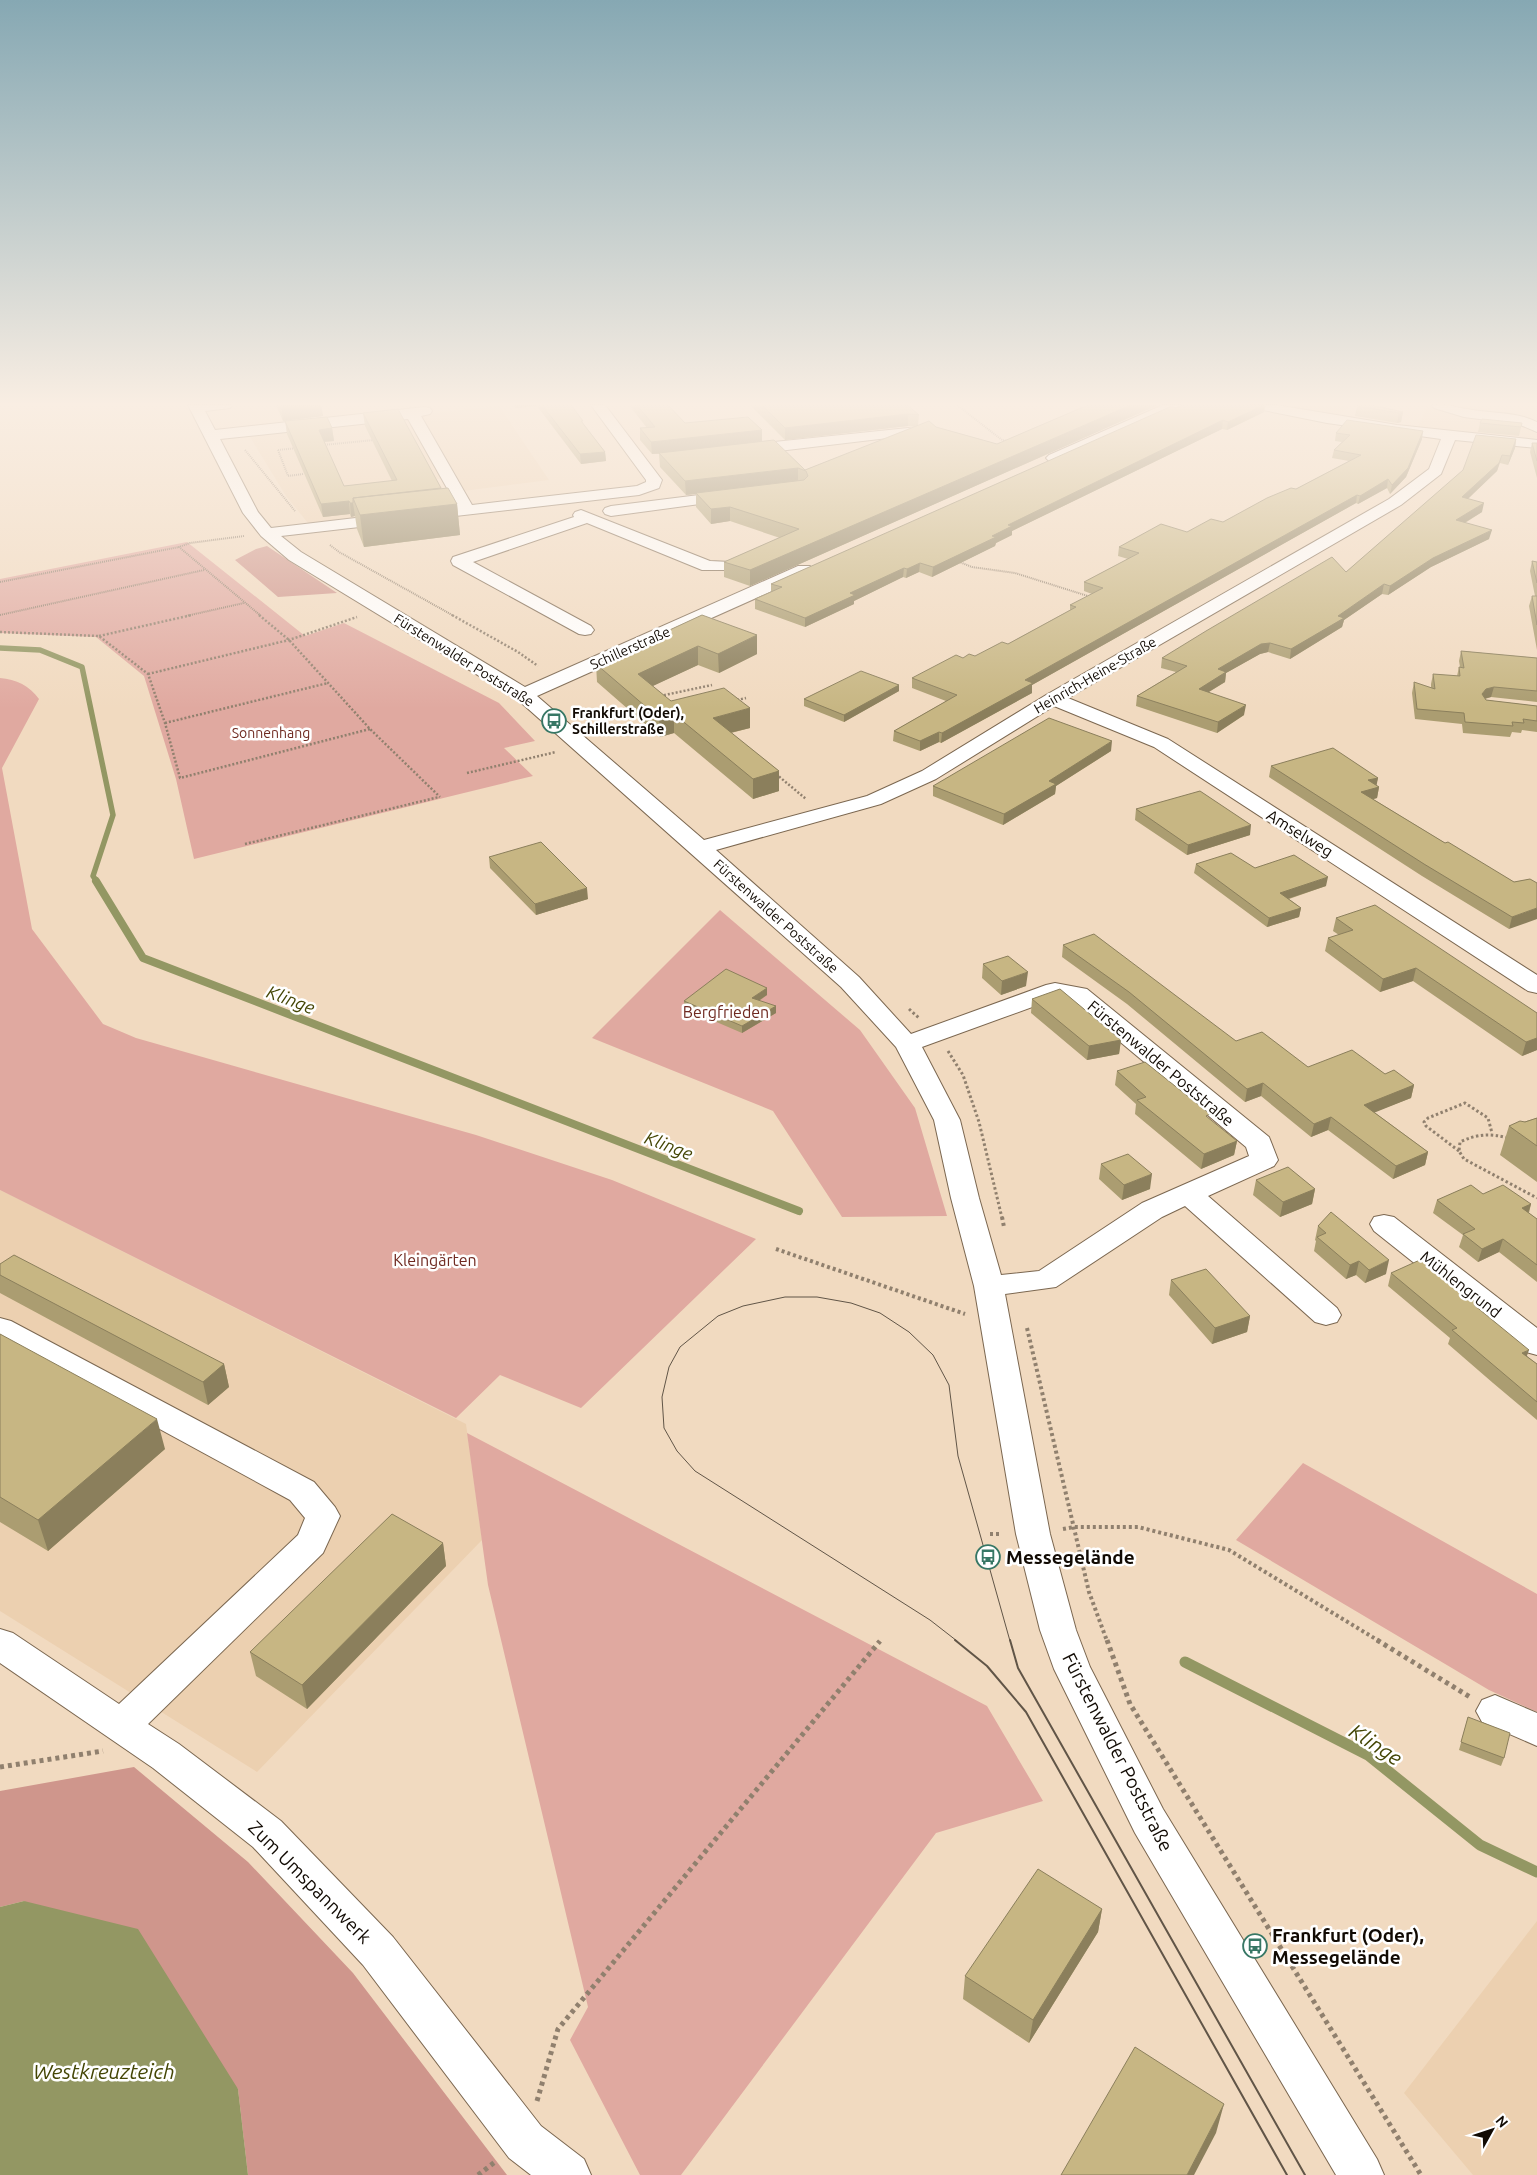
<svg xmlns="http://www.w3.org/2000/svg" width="1537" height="2175" viewBox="0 0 1537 2175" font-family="Ubuntu,sans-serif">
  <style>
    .built { fill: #ecd0b0 }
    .green { fill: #e0a9a0 }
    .forest { fill: #cf968c }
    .water { fill: #939763 }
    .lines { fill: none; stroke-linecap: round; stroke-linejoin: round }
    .stream-far2 { stroke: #939763; stroke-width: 5.5 }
    .stream-far1 { stroke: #939763; stroke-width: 8 }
    .stream { stroke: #939763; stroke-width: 11 }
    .minor-casing { stroke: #7b6750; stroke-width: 2 }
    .path-far4 { stroke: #90806e; stroke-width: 2; stroke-dasharray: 1 1; stroke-linecap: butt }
    .path-far3 { stroke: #90806e; stroke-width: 2.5; stroke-dasharray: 2 2; stroke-linecap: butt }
    .path-far2 { stroke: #90806e; stroke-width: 3; stroke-dasharray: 2.5 2.5; stroke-linecap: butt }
    .path-far1 { stroke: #90806e; stroke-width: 4; stroke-dasharray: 3 3; stroke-linecap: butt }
    .path { stroke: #90806e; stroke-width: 5; stroke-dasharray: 4 4; stroke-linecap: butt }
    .minor { fill: #fff; fill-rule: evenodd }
    .tram-far1 { stroke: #615547; stroke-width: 1 }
    .tram { stroke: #615547; stroke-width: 2 }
    .wall { fill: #ab9d71 }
    .shaded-wall { fill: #8b7f5c }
    .building { fill: #c7b683; stroke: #8b7f5c }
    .labels { text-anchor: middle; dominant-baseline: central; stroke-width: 5; stroke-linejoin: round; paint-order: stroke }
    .far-street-label { font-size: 14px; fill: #110a03; stroke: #fff }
    .far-poi-label { font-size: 14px; font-weight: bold; fill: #110a03; stroke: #fff; text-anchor: start }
    .far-park-label { font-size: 14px; fill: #6f2920; stroke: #fff }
    .street-label { font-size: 16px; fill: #110a03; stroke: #fff }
    .park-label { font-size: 16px; fill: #6f2920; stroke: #fff }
    .water-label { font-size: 18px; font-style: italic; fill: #444605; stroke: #fff }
    .near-poi-label { font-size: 19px; font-weight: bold; fill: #110a03; stroke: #fff; text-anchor: start }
    .near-street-label { font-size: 19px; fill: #110a03; stroke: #fff }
    .near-water-label { font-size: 21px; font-style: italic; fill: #444605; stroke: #fff }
  </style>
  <rect width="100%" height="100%" fill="#f1dac0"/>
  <path class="built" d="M1272,405H1353L1335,416Z
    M1409,405H1476L1537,434V441L1418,427L1427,407Z
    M499,406L549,480L463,491L455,477L437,479L450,503L442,508L308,523L286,496L244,427L416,409L436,413Z
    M0,1190L466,1424L482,1540L257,1772L0,1611Z
    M1537,1921V2175H1473L1404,2093Z"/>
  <path class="green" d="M187,542L305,636L344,623L499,703L535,741L504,748L533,776L194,859L176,779L144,676L96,637L0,633V579Z
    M0,678C16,679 30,686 39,699L2,768L32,929L103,1024L136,1038L476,1135L612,1180L756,1239L581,1408L500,1375L456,1418L0,1190Z
    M720,910L860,1030L915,1108L947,1216L842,1217L773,1111L592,1038Z
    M467,1433L987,1706L1043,1801L936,1833L681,2175H640L570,2040L588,2007L488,1585Z
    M1303,1463L1537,1594V1712L1489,1690L1236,1540Z"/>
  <path class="forest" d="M267,546L337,593L278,597L235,560L256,549Z
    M134,1767L248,1862L353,1973L507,2175H248L238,2089L24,1901L0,1907V1791Z"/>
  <path class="water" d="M24,1901L138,1929L238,2089L248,2175H0V1907Z"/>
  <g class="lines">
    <path class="stream-far2" d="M0,648L40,650L82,667L113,815L93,876L97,882"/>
    <path class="stream-far1" d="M96,881L143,958L799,1211"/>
    <path class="stream" d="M1185,1662L1368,1755L1480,1845L1537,1872"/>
    <g class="minor-casing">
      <path id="minor" d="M188,405H232L230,408L205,411L215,430L425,407L430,408L432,411L430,414L421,416L472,505L637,486L646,482V480L591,405H605L662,480L659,488L639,495L281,536L301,552L525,687L798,566H810L813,570L810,574L537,696L704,840L867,796L922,771L1046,695L1389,499L1429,469L1441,439L1327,423L1258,409L1253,408L1251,405H1276L1397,425L1537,440V448L1455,440L1441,474L1401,505L1068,698L1168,739L1537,975V993L1528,991L1154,747L1054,706L936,779L881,804L716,850L859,977L911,1034L1046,985L1055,983L1087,989L1269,1137L1278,1160L1274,1166L1208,1196L1337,1308L1341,1315L1337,1322L1326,1325L1315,1322L1185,1206L1162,1217L1056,1287L1005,1294L1050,1534L1076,1630L1090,1667L1163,1809L1377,2159L1384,2175H1336L1135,1833L1054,1669L1040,1630L1016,1534L974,1286L951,1198L934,1120L896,1047L841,987L517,699L289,560L261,536L243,513ZM408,419L457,506L271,528L258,512L220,439ZM1057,998L1070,1000L1246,1147L1249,1156L1142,1203L1039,1271L1001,1275L979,1198L960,1120L922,1047Z
        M1163,405H1181L1179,408L1059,461H1049L1046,458L1049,455Z
        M1432,405C1445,403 1455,407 1467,409C1491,414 1515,411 1537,422V432L1518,424L1464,417L1434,408Z
        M908,428L913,429L915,432L913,435L745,455L740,453L737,450L740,447L745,445Z
        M731,491L737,493L739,496L737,499L611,516L605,514L603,511L605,508L611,506Z
        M581,510L710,561L731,562L734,566L731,570H702L587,523L473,562L591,626L594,630L591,634L585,635L579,634L453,565L451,561L453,557L574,517L573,515L575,512Z
        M1384,1215L1394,1217L1537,1328V1355L1526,1352L1374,1231L1370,1224L1374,1217Z
        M0,1318L11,1321L314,1482L335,1507L340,1516L323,1553L148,1724L179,1744L281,1821L393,1937L541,2126L584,2159L591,2175H531L509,2158L363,1965L253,1847L153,1768L0,1663V1629L13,1633L119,1704L298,1535L305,1518L290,1500L0,1342Z
        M1495,1695L1537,1713V1746L1482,1722L1476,1711L1482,1700Z"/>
    </g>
    <path class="path-far4" d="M957,405L1002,440L1007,441
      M323,445L374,440
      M245,450L295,511
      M278,450L297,448
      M278,450L288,476L303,474
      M244,536L190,543L179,547L261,616
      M330,545L339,552L454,616
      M957,561L972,567L1015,573L1091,597
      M0,582L179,547
      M0,615L204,570
      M186,616L244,603"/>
    <path class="path-far3" d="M259,615L289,640L370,729L440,797
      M452,615L518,652L538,666
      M0,632L99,636L148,674L165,723L180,778L370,729
      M99,636L192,615
      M148,674L289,640L357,617
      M660,696L712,685
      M737,700L746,698
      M165,723L328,683
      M467,773L556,752
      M776,774L806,799
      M245,844L439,797"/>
    <path class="path-far2" d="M909,1009L919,1018
      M948,1051L963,1075L979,1122L1002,1218
      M1508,1138C1490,1133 1477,1134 1460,1142L1459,1151L1464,1159L1537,1198
      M1459,1151L1426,1126L1424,1122L1428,1118L1465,1103L1488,1118L1492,1133"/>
    <path class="path-far1" d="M1002,1217L1004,1227
      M776,1249L965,1314
      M1027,1328L1089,1592L1107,1641
      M1063,1529L1074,1527H1138L1229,1550L1379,1641
      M990,1534H1002"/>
    <path class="path" d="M1107,1640L1130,1704L1421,2175
      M1377,1640L1470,1697
      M0,1767L103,1751
      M537,2101L558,2029L880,1641
      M478,2175L495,2162"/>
    <use href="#minor" class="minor"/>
    <path class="tram-far1" d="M957,1641L930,1620L695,1471L677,1451L664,1428L662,1397L669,1367L680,1347L718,1316L743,1306L785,1297H817L851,1303L880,1313L909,1332L933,1355L949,1385L958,1456L1010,1641"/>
    <path class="tram" d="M955,1640L987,1666L1026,1712L1287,2175
      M1010,1640L1018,1668L1305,2175"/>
  </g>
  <path class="wall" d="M276,405H321L323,416L283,421Z
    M513,405H571L583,423L605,452L606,461L581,464L537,406L515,408Z
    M629,405H668L685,423L762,430V441L805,470L915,427L908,426L785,440L750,405H907L919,415L918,425L936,427L997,444L1088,405H1087H1158L750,586L724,577V562L780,538L730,521L711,524L696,507V494L686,495L660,467L659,454H652L640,440V428H647Z
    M1183,405H1265L1264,412L1227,430L1222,429L1012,531V535L996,543L995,546L932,577L919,572L906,578L903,577L854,601V604L805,627L755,609V599L771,592V584Z
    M1357,406L1403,412L1401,422L1397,423L1355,416Z
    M363,413L457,504L460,535L364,547L357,529L355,516L351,517L350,514L323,517L287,434L285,421L332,428L334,441L324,442L344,486L392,481L365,426Z
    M1480,423H1522L1519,436L1478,432Z
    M1336,433L1422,439L1406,477L1390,494L1387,488L1358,504L1356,503L1032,685V693L941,743L939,742L920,751L893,741L894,731L946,701L912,688V678L963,658L975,656L1008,644L1070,610V605L1092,594L1084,591V582L1128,559L1118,556L1119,547L1187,532L1223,522L1296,489L1349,461L1332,458L1334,450L1342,442L1335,441Z
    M1516,439L1515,448L1508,465L1500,463L1497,471L1468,499L1482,512L1465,523L1489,539L1431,567L1388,595L1382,594L1344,620L1342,627L1290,659L1268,652L1260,654L1226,673L1225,682L1209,692L1244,715L1217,733L1136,706L1137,696L1176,672L1161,668L1162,658L1346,572Z
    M1532,443H1537V478L1530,452Z
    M1532,561L1537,562V650L1529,606L1532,596H1535L1530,571Z
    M702,615L757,654L719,673L698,665L652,686L671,701L750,728L731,733L779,771V791L753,799L674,733L660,737L597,682L596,664Z
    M1461,651L1537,658V702L1491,697L1485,699L1486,700L1537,706V732L1522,730L1521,733L1512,732L1510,737L1463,733L1462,724L1415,719L1412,693L1414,682L1431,688V684L1433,674L1457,676L1459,667H1460L1459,661Z
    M899,685V691L844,722L804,706V699Z
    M1111,751L1056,786L1055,794L1003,825L933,796V786Z
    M1271,766L1378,778L1376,785L1379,787L1377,798L1373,799L1445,843L1514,882L1530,879L1509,929L1422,876L1269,777Z
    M1136,809L1250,835L1187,855L1135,820Z
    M489,857L588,899L536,915L490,868Z
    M1196,864L1255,868L1326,886L1289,899L1301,908L1299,917L1267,927L1194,873Z
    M1336,918L1537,1013V1050L1522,1056L1413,981L1380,992L1325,951L1328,938L1339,935L1333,931Z
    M1063,945L1236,1041L1308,1067L1385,1074L1414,1085L1411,1098L1374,1112L1428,1152L1425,1165L1393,1179L1328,1130L1311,1137L1261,1096L1245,1102L1127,1004L1062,957Z
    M983,964L1026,986L1001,995L982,978Z
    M767,995L759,1001L776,1006V1013L742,1033L684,1008V1001Z
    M1032,999L1121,1040L1119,1054L1087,1060L1031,1013Z
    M1117,1071L1237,1141L1234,1155L1201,1169L1135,1114L1136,1104L1115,1085Z
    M1537,1118V1182L1500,1155L1509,1126Z
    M1101,1164L1150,1189L1122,1200L1099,1179Z
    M1256,1180L1315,1189L1312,1204L1280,1217L1253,1195Z
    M1483,1194L1531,1204L1529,1213L1537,1219V1282L1499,1252L1478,1262L1459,1247L1463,1235L1433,1213L1437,1200Z
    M1318,1226L1386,1274L1365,1283L1356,1275L1346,1279L1314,1251L1316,1241L1315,1240Z
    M0,1264L224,1364L229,1387L208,1405L0,1293Z
    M1391,1273L1476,1307L1527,1356L1537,1364V1420L1493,1383L1448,1344L1450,1338L1388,1286Z
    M1171,1280L1250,1316L1247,1332L1212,1344L1169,1295Z
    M0,1334L165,1449L48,1551L0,1522Z
    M443,1543L446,1566L307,1709L256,1676L250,1652Z
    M1468,1717L1504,1758L1501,1766L1459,1750Z
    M1102,1909L1098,1932L1029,2043L963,1999L965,1976Z"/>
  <path class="shaded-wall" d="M281,405H321L323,416L283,421Z
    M515,405H537V406L515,408Z
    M1131,405H1158L750,586V570Z
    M1264,405H1265L1264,412L1227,430L1228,422Z
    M1403,412L1401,422L1397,423L1399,413Z
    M908,414V426L785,440V428Z
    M1223,420L1222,429L1012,531V535L996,543L995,546L932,577L933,567L992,536L1008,525Z
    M332,428L334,441L320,442L319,430Z
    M762,430V442L652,454L651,442Z
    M1423,431L1422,439L1406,477L1390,494L1392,485Z
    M1516,439L1515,448L1508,465L1510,456Z
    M605,452L606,461L581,464L580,454Z
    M1502,455L1497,471L1460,506L1462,497Z
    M798,468V482L686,495L685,481Z
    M1388,479L1387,488L1358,504L1360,496Z
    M1357,495L1356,503L1032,685V693L941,743L942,733L1025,680Z
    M349,501L350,514L323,517L321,504Z
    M350,503H353L355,516L351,517Z
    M1484,503L1482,512L1454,529L1456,520Z
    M457,504L460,535L364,547L360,515Z
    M730,507V521L711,524V509Z
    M1492,530L1489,539L1431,567L1388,595L1390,586L1433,558Z
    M920,563L919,572L906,578L907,569Z
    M904,568L903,577L854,601V604L805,627V618L850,593Z
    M1384,584L1382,594L1344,620L1342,627L1290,659L1291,649L1338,616Z
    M757,635V654L719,673L718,654Z
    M1270,643L1268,652L1260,654L1226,673L1225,682L1197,699L1199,689L1218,669L1261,644Z
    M698,646V665L638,693V674Z
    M899,685V691L844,722V715Z
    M1494,687L1491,697L1483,699L1482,694L1486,689Z
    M1246,705L1244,715L1217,733L1218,722Z
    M750,708V728L713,737V718Z
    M674,714V733L660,737L659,718Z
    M939,732V742L920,751V741Z
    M1112,741L1111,751L1056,786L1055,794L1003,825L1004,814L1049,781Z
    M779,771V791L753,799V779Z
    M1378,778L1376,788L1379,787L1377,798L1359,803L1361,792L1368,780Z
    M1251,825L1250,835L1187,855L1188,845Z
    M1328,877L1326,886L1278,902L1280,893Z
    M587,888L588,899L536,915L535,904Z
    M1301,908L1299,917L1267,927L1269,918Z
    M1537,908V919L1509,929L1512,917Z
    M1416,968L1413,981L1380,992L1383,979Z
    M1028,972L1026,986L1001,995L1002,981Z
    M767,988V995L752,1005V998Z
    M776,1006V1013L742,1033V1026Z
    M1537,1038V1050L1522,1056L1526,1042Z
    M1121,1040L1119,1054L1087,1060L1089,1046Z
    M1263,1083L1261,1096L1245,1102L1247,1089Z
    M1414,1085L1411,1098L1361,1118L1364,1105Z
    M1331,1117L1328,1130L1311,1137L1314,1124Z
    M1237,1141L1234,1155L1201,1169L1204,1154Z
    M1428,1152L1425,1165L1393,1179L1396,1166Z
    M1152,1174L1150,1189L1122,1200L1124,1185Z
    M1315,1189L1312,1204L1280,1217L1283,1202Z
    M1531,1204L1527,1217L1522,1208Z
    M1503,1239L1499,1252L1478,1262L1482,1249Z
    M1389,1260L1386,1274L1365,1283L1369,1270Z
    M1359,1261L1356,1275L1346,1279L1350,1265Z
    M1250,1316L1247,1332L1212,1344L1215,1328Z
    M1529,1350L1524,1364L1522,1353Z
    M224,1364L229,1387L208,1405L203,1382Z
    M157,1419L165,1449L48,1551L38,1520Z
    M443,1543L446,1566L307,1709L302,1685Z
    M1102,1909L1098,1932L1029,2043L1033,2020Z
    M1224,2104L1216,2133L1194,2175H1187Z"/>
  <path class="building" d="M542,405H571L583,421H581L605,452L580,454Z
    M637,405H668L685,423L748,417L762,430L651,442L640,428L655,427Z
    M762,405H907L919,415L908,414L785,428Z
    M1088,405H1131L750,570L724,562L799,529L730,507L711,509L696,493L804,480L808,476L806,471L798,468L685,481L659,453L774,440L805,470L929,421L936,427L997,444Z
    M1183,405H1264L1228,422L1223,420L1008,525L1012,526L992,536L996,537L933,567L920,563L907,569L904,568L850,593L855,595L805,618L755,599L782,587L771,584L1172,406L1176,408Z
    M1358,405H1371L1403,412L1399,413L1357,406Z
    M398,409L441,488L353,498V503H350L349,501L321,504L285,421L327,417L332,428L319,430L344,486L397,480L363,413Z
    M1482,419L1522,423L1521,427L1480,423Z
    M1347,420L1423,431L1408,468L1392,485L1388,479L1360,496L1357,495L1025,680L1033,683L942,733L939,732L920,741L894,731L957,695L912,678L956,655L963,658L969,654L975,656L1002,642L1008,644L1076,607L1070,605L1103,588L1084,582L1139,553L1119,547L1161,524L1187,532L1211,519L1223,522L1267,498L1291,488L1296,489L1361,455L1334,450L1350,435L1336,433Z
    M1476,435L1516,439L1510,456L1502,455L1499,463L1462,497L1484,503L1456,520L1492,530L1433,558L1390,586L1384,584L1338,616L1344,618L1291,649L1270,643L1261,644L1218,669L1226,672L1199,689L1246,705L1218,722L1137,696L1187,666L1162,658L1206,631L1332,557L1346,572L1463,470Z
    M1532,443H1537V461Z
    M448,488L457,504L360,515L353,498Z
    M1532,561L1537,562V583Z
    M1532,596H1537V625Z
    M702,615L757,635L718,654L698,646L638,674L671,701L724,688L750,708L713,718L779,771L753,779L674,714L659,718L596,664Z
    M1461,651L1537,658V691L1494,687L1486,689L1482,694L1486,700L1537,706V721L1523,719L1524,723L1512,722L1513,726L1465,722L1464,713L1417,709L1414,682L1435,689L1433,674L1460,676L1459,667L1464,668Z
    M861,671L899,685L844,715L804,699Z
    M1049,718L1112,741L1049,781L1056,784L1004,814L933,786Z
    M1333,748L1378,778L1368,780L1379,787L1361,792L1445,843L1448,842L1514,882L1530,879L1537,883V908L1512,917L1424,864L1271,766Z
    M1200,791L1251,825L1188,845L1136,809Z
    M541,842L587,888L535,904L489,857Z
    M1231,853L1255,868L1294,855L1328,877L1280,893L1301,908L1269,918L1196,864Z
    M1375,905L1537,1013V1038L1526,1042L1416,968L1383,979L1328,938L1353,930L1336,918Z
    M1094,934L1236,1041L1262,1032L1308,1067L1352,1050L1385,1074L1394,1070L1414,1085L1364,1105L1428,1152L1396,1166L1331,1117L1314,1124L1263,1083L1247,1089L1129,992L1063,945Z
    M1008,956L1028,972L1002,981L983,964Z
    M726,969L767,988L752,998L776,1006L742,1026L684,1001Z
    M1060,989L1121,1040L1089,1046L1032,999Z
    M1145,1062L1210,1114L1206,1116L1237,1141L1204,1154L1137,1100L1146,1097L1117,1071Z
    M1537,1118V1146L1509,1126L1520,1121L1525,1122Z
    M1128,1154L1152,1174L1124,1185L1101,1164Z
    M1288,1167L1315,1189L1283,1202L1256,1180Z
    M1471,1185L1483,1194L1503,1185L1531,1204L1522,1208L1537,1219V1265L1503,1239L1482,1249L1463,1234L1475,1229L1437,1200Z
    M1331,1212L1389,1260L1369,1270L1359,1261L1350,1265L1317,1237L1326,1233L1318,1226Z
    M14,1255L224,1364L203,1382L0,1275V1264Z
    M1422,1259L1477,1303L1474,1305L1529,1350L1522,1353L1537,1364V1402L1452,1330L1457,1328L1391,1273Z
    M1206,1269L1250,1316L1215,1328L1171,1280Z
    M0,1334L157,1419L38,1520L0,1497Z
    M392,1514L443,1543L302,1685L250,1652Z
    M1468,1717L1510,1733L1504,1758L1461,1742Z
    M1038,1869L1102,1909L1033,2020L965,1976Z
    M1135,2047L1224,2104L1187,2175H1061Z"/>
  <linearGradient id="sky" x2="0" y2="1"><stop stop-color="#86a8b3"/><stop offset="0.57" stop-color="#f9eee3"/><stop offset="1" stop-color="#f9eee3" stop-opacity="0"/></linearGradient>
  <rect width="1537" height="709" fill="url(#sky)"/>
  <defs>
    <g id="bus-ring" transform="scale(1.25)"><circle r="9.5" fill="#fff" stroke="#377765" stroke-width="1.5"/><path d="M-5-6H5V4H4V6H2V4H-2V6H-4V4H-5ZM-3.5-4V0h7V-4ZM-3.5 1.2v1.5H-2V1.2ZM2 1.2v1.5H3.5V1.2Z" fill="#377765"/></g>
  </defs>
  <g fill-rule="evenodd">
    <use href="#bus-ring" x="554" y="721"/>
    <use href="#bus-ring" x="988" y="1557"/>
    <use href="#bus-ring" x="1255" y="1946"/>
  </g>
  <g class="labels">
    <g class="far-street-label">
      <text transform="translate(630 648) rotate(-24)">Schillerstraße</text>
      <text transform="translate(464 660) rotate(32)">Fürstenwalder Poststraße</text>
      <text transform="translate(1095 675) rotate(-30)">Heinrich-Heine-Straße</text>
      <text transform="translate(776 916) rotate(42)">Fürstenwalder Poststraße</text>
    </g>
    <g class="far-poi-label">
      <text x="572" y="713">Frankfurt (Oder),<tspan x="572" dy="16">Schillerstraße</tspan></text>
    </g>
    <g class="far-park-label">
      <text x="271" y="733">Sonnenhang</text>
    </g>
    <g class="street-label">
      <text transform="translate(1300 833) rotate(32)">Amselweg</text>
      <text transform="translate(1161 1063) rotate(40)">Fürstenwalder Poststraße</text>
      <text transform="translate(1461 1284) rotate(38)">Mühlengrund</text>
    </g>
    <g class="park-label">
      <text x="726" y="1012">Bergfrieden</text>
      <text x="435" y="1260">Kleingärten</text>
    </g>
    <g class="water-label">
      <text transform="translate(291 999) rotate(21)">Klinge</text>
      <text transform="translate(669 1145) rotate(21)">Klinge</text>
    </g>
    <g class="near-poi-label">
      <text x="1006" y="1557">Messegelände</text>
      <text x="1272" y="1935">Frankfurt (Oder),<tspan x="1272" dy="22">Messegelände</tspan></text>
    </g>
    <g class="near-street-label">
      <text transform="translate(1118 1752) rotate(63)">Fürstenwalder Poststraße</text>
      <text transform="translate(310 1882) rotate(45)">Zum Umspannwerk</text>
    </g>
    <g class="near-water-label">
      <text transform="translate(1376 1744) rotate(33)">Klinge</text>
      <text x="104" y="2071">Westkreuzteich</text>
    </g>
  </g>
  <g transform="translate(1492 2130) rotate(50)" stroke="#ffffff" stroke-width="4" paint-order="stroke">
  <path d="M0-4L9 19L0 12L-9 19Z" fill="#110a03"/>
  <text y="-8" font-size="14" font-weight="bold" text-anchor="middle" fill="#110a03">N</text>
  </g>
</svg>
